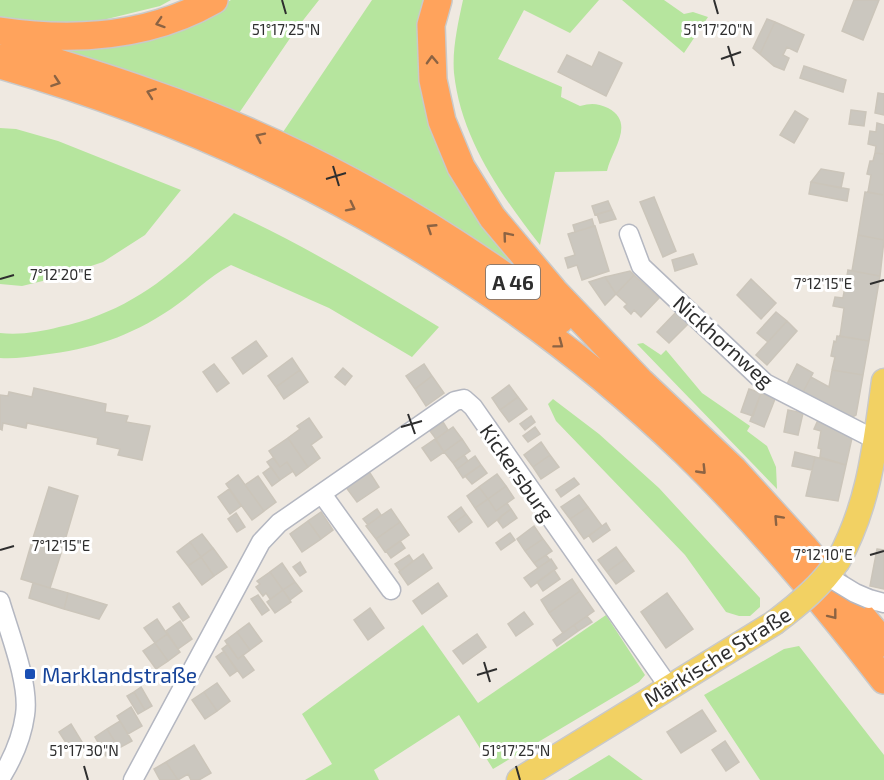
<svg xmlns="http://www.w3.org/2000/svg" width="884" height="780" viewBox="0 0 884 780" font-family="'Exo 2',sans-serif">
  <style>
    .green { fill: #b6e59e }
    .building { fill: #cbc7bf; stroke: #cbc5ba; stroke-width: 1.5 }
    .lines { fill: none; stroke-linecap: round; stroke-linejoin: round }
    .minor-casing { stroke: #b4b7c1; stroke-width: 21 }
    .major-casing { stroke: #c9c9c9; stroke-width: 27 }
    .highway-casing { stroke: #c9c9c9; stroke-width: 30 }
    .minor { stroke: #fff; stroke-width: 18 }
    .major { stroke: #f2d163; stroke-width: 24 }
    .highway { stroke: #ffa35c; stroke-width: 27 }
    .minor-bridge-casing { stroke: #b4b7c1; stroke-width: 21; stroke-linecap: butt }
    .major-bridge-casing { stroke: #c9c9c9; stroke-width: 27; stroke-linecap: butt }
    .minor-bridge { stroke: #fff; stroke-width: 18 }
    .major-bridge { stroke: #f2d163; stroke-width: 24 }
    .oneway { stroke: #8c6343 }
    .ticks { fill: none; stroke: #2e2e2e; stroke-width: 2 }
    .transit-dot { fill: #1a4fb4; stroke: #fff; stroke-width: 2 }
    .labels { text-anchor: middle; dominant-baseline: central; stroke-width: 6; stroke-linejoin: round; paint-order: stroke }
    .shield { fill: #fff; stroke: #6d6d6d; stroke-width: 1.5 }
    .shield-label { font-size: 20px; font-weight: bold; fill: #2e2e2e }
    .street-label { font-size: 21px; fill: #2e2e2e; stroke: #fff }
    .transit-label { font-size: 21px; fill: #164399; stroke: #fff; text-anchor: start }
    .ticks-label { font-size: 15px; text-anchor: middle; fill: #2e2e2e; stroke: #fff; stroke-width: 6; stroke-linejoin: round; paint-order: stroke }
  </style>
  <rect width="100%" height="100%" fill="#efe9e1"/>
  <path class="green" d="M0,0H171L160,6L103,20L18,26L0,22Z
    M231,0H319L297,28L237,116L44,47L192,21Z
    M372,0H430L421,59L533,283L279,138Z
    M463,0H599L570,33L524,10L498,59L562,87L561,97L580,106C591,103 597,103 608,108C636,123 612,149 607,171L555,172L540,245C501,195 461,139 454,73C452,50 458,23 463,0Z
    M622,0H664L684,14L693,12L708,17L684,53Z
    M0,128L16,129L58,141L181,190L145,235L103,262L55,278L22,286L0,284Z
    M234,213C305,246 372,286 439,327L412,357L329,308L231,265C208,277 192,295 171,309C129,337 92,349 42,355C27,357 14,359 0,358V333C20,335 40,332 59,327C135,311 182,267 234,213Z
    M643,343L661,355L666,350L702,393L750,426L747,431L767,446L776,467L777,489L637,344Z
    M553,399L599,434L659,488L760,598V607L750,616H739L726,612L685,555L556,421L548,404Z
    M606,615L645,675L639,682L493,769L459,715L374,770L379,780H305L332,764L302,714L423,625L478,703Z
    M799,646L884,755V780H760L704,695L784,649Z
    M609,755L643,780H568Z"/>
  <path class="building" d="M854,0H879L863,40L842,31Z
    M767,19L775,22L760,54L753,48Z
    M775,22L804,35L797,52L787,47L783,55L789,58L784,70L774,66L760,54Z
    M599,52L622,63L606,96L558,72L567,55L592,67Z
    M804,66L846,80L843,92L800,78Z
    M878,93L884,94V93V115L875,113Z
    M851,110L866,112L864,126L849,124Z
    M795,111L808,119L794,143L780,135Z
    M877,123L884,125V154L875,153L876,146L868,144L870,131L876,132Z
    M875,153L884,154V195L868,192L871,175L867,174L870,161H873Z
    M821,169L844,173L841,188L811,182Z
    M811,182L849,189L847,201L809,194Z
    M865,192L884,195V240L858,235Z
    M654,197L676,251L663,257L640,202Z
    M608,201L612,210L595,215L592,206Z
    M612,210L616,219L600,223L597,214Z
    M592,219L594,226L575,232L573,225Z
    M595,226L609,271L582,280L577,265L568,268L565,258L575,255L568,234Z
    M858,235L884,240L880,276L852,271Z
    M693,254L697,264L675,271L672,260Z
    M848,270L880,276L869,341L840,336L844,308L833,306L835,297L843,298Z
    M630,271L634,275L616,294L605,277Z
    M634,275L659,298L641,317L634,310L631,314L624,307L627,304L616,294Z
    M605,277L616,294L605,305L589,282Z
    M751,279L776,303L761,319L737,295Z
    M678,310L690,322L669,343L657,332Z
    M776,312L787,321L768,342L757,333Z
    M787,321L797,331L767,365L756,355Z
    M837,336L869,341L863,375L832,370L835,357L831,356L834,341L836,342Z
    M256,341L267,356L243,374L232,358Z
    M292,358L300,370L276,387L268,376Z
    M214,364L229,383L217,392L203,372Z
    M424,364L432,376L415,389L406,376Z
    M797,364L813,373L802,394L786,386Z
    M343,368L352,376L345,385L335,377Z
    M300,370L308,382L284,399L276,387Z
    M832,370L863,375L856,415L849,419L802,394L811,377L829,387Z
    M432,376L444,393L426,406L415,389Z
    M509,385L518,397L500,410L492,398Z
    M34,388L106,404L105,412L128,416L126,422L150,426L142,460L118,455L120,449L97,444L98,438L27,423L26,428L3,423L2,430L0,429V395L8,396L9,392L32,397Z
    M749,389L761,393L753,416L741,412Z
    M761,393L775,399L764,427L750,421Z
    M518,397L527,409L509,422L500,410Z
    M788,410L803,413L798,435L784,432Z
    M531,416L535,422L525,430L520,424Z
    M309,418L322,437L311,445L320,458L308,467L288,438L300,429L297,426Z
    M818,420L852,438L846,465L820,457L821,449L818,448L821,431L814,429Z
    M443,422L448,430L436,439L430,431Z
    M453,427L462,439L444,452L436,439Z
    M535,427L540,434L528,442L523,436Z
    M288,438L308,467L296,476L287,462L280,467L269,451Z
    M435,439L444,452L431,461L422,448Z
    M462,439L470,451L453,463L444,452Z
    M541,442L550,455L533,467L524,455Z
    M795,452L815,457L812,470L792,466Z
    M464,455L468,461L457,469L453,463Z
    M550,455L559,467L541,479L533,467Z
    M475,456L481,465L463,478L457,469Z
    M815,457L846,465L838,501L806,496Z
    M273,458L280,467L287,462L293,471L280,480L267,462Z
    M481,465L487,473L472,484L465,476Z
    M271,467L280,480L272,486L263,473Z
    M368,470L379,487L357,502L345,486Z
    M497,474L506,486L488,499L479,487Z
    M238,475L264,511L252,520L226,484Z
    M258,476L276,502L264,511L245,485Z
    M574,478L579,484L561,497L556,490Z
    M506,486L514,498L496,511L488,499Z
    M49,487L78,496L63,547L33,538Z
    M479,487L488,499L475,508L467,496Z
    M229,489L241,506L230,514L218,497Z
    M579,495L588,507L570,519L561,507Z
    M488,499L496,511L507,503L511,509L488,527L475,508Z
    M461,507L466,514L453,524L448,517Z
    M588,507L602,526L584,539L570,519Z
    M377,509L381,515L368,525L363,519Z
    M391,509L400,522L376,539L366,526Z
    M511,509L517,518L503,528L498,521L501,518L500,517Z
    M321,512L333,530L321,539L308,521Z
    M236,513L245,527L237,532L228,519Z
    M466,514L472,522L459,532L453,524Z
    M308,521L321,539L302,552L290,534Z
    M400,522L409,535L385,552L376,539Z
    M606,523L610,530L593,542L589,536Z
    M534,526L543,539L525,551L517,539Z
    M510,533L515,540L501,550L496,543Z
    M202,534L213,548L201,557L190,542Z
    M33,538L63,547L50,588L21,579Z
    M543,539L552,551L534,563L525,551Z
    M400,541L405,548L391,558L386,551Z
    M190,542L201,557L188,566L177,552Z
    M616,547L625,559L607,572L598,560Z
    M213,548L227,567L214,576L201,557Z
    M877,549L884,550V589L870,586Z
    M423,554L432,568L408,585L399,572Z
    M409,555L413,561L400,571L395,564Z
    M546,555L550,560L538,568L534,563Z
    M201,557L214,576L202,585L188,566Z
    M551,559L557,568L531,587L524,578Z
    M625,559L634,571L616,584L607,572Z
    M300,562L306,572L300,576L293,567Z
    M282,563L295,582L283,590L270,572Z
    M554,570L560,579L543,591L537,582Z
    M270,572L283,590L270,599L266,593L263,596L256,587L260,584L257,581Z
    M572,579L580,591L549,613L541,600Z
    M295,582L302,591L290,600L283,590Z
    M33,583L68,593L64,609L29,598Z
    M438,583L447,596L422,614L413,601Z
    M283,590L291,602L275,613L267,602Z
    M580,591L594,611L563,633L549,613Z
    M68,593L107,605L99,619L64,609Z
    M667,593L693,629L666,648L641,612Z
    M258,595L269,610L262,615L251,599Z
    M179,603L189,617L183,621L173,607Z
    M370,608L384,628L368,640L354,620Z
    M524,612L533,624L516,636L508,624Z
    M587,616L592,622L578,631L574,625Z
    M157,619L167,634L155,643L144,628Z
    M180,621L192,639L178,649L166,631Z
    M249,623L262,641L250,650L237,632Z
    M574,625L578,631L557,646L553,640Z
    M237,632L250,650L238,659L225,641Z
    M167,634L180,652L168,661L155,643Z
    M477,634L486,647L463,664L453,651Z
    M155,643L168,661L156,669L143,651Z
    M228,644L238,659L243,655L254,670L243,678L222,649Z
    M224,651L237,671L230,676L216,657Z
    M217,683L230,701L217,711L204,692Z
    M141,687L152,706L145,710L134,692Z
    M134,692L145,710L138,714L127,696Z
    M204,692L217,711L205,719L192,700Z
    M131,707L142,726L128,734L117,716Z
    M702,710L716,731L681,753L667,732Z
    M120,721L132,741L119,748L107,729Z
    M71,724L82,742L70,749L59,732Z
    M107,729L119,748L106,756L95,737Z
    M725,741L739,762L726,771L712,750Z
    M194,745L211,773L199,780H191L188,774L178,780L166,762Z
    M166,762L178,780H160L154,769Z"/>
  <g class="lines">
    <g class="minor-casing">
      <path id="minor" d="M629,234L641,266L765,383L876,440
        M322,494L391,590
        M869,599L884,603
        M0,601C9,632 30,684 25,715C22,737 12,760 0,779
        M133,780L261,542L279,523L455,401L464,399L473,407L669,687"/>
    </g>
    <g class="major-casing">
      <path id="major" d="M838,561C870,503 875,445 884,381
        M519,780L774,623"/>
    </g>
    <g class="highway-casing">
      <path id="highway" d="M438,0L431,25L433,80L442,121L461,167L492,217L554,291L641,382L734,470L804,547L884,643
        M0,31C74,42 148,38 214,0
        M13,49C58,63 103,76 147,92C254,129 359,181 454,242C491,266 527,290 560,320
        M0,65C254,138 494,268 685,452C757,522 822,600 884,680"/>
    </g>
    <use href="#minor" class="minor"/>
    <use href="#major" class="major"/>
    <use href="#highway" class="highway"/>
    <g class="minor-bridge-casing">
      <path id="minor-bridge" d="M827,576L855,593L869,599"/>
    </g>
    <g class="major-bridge-casing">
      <path id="major-bridge" d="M774,623C799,604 821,586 838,561"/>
    </g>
    <use href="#minor-bridge" class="minor-bridge"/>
    <use href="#major-bridge" class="major-bridge"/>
  </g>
  <defs><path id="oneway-chevron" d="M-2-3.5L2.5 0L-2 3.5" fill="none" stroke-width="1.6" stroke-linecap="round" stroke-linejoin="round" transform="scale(1.5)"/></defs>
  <g class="oneway">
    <use href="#oneway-chevron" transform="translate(160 23) rotate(162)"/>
    <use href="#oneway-chevron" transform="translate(432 60) rotate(-92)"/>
    <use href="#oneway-chevron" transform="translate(56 82) rotate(19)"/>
    <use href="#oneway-chevron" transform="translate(151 93) rotate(-160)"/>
    <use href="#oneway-chevron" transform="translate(260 137) rotate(-154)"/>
    <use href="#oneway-chevron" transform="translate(351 207) rotate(27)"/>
    <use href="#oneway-chevron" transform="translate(431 228) rotate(-147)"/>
    <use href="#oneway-chevron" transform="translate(507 236) rotate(-130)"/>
    <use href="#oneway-chevron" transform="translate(559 344) rotate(37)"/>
    <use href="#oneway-chevron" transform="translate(702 470) rotate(46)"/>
    <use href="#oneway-chevron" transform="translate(778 519) rotate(-133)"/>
    <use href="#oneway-chevron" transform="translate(833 615) rotate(52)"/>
  </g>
  <path class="ticks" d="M282,0L286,14M714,0L718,14M728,46L734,66M721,59L741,52M333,166L339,186M326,179L346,173M0,279L14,275M870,284L884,280M408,414L415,434M401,427L422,421M0,550L14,546M870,555L884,551M484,662L490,682M477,675L497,669M84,766L88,780M516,766L520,780"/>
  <rect class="transit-dot" x="24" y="668" width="12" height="12" rx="3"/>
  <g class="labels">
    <rect class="shield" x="486" y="265" width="54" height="34" rx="4.5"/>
    <g class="shield-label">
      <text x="513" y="282">A 46</text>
    </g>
    <g class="street-label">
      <text transform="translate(724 341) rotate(42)">Nickhornweg</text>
      <text transform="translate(518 472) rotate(55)">Kickersburg</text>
      <text transform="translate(717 656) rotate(-32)">Märkische Straße</text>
    </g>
    <g class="transit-label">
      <text x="42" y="674">Marklandstraße</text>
    </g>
  </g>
  <g class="ticks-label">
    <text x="286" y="35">51°17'25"N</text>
    <text x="718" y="35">51°17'20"N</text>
    <text x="61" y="280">7°12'20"E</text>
    <text x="823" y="289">7°12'15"E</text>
    <text x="61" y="551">7°12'15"E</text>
    <text x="823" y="560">7°12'10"E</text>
    <text x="84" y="756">51°17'30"N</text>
    <text x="516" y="756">51°17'25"N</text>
  </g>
</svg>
